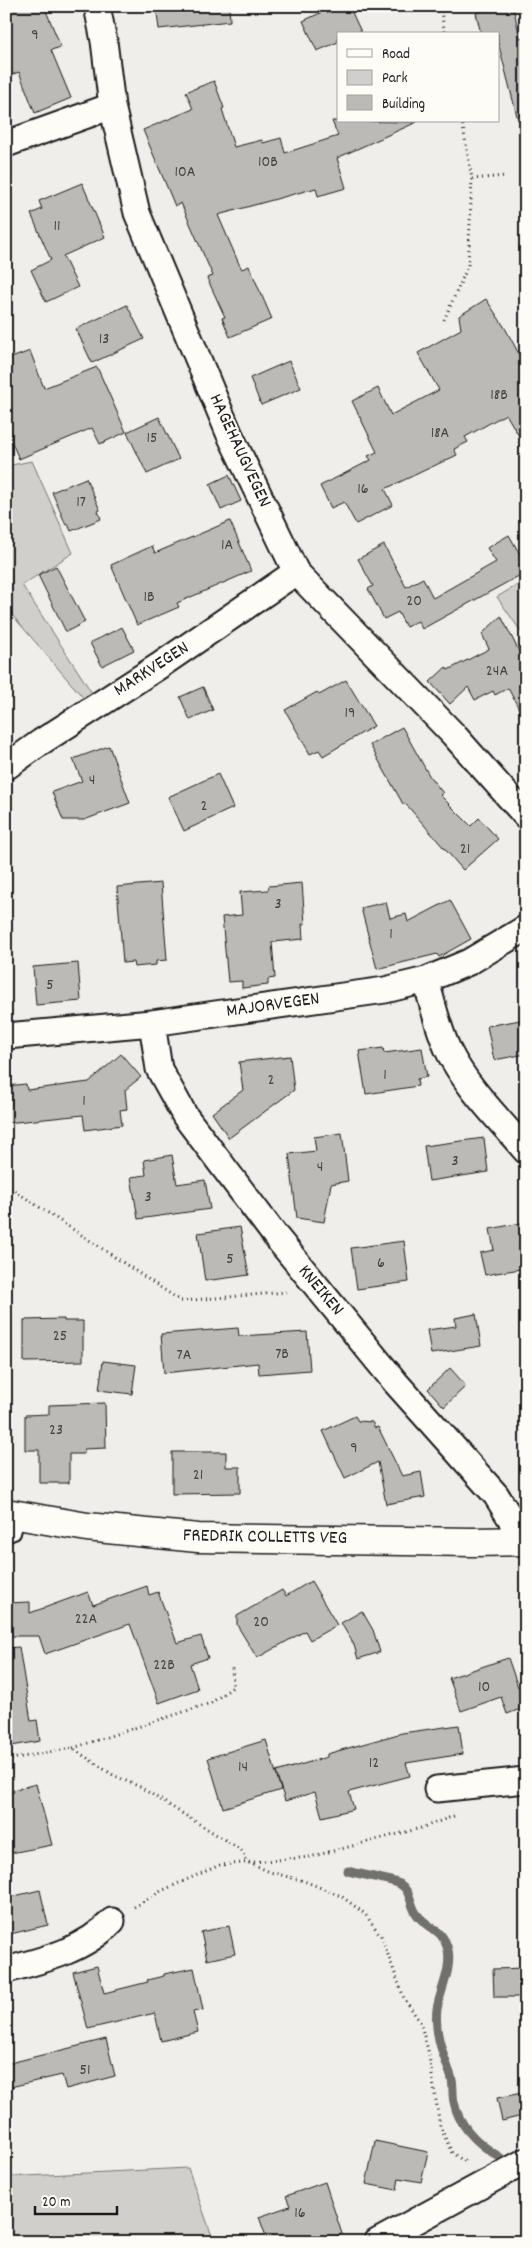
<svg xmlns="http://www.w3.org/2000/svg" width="532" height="2248" viewBox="0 0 532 2248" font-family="Dekko,sans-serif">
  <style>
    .green { fill: #d0cfcc; stroke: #767674 }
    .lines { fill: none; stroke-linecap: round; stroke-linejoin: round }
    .stream { stroke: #706f6d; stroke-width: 9 }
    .building { fill: #bbbab6; stroke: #1c1c1c }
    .lane-casing { stroke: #1c1c1c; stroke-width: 16 }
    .street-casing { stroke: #1c1c1c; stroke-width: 29 }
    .secondary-casing { stroke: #1c1c1c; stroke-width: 31 }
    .path { stroke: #1c1c1c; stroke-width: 3; stroke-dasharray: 1 4; stroke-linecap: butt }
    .lane { stroke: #fdfcf7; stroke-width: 12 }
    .street { stroke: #fdfcf7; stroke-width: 25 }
    .secondary { stroke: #fdfcf7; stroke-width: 28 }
    .labels { text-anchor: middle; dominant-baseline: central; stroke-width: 4; stroke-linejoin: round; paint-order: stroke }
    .number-label { font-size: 16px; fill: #444442 }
    .street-label { font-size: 19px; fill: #1c1c1c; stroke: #fdfcf7 }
  </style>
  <rect width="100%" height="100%" fill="#f0eeea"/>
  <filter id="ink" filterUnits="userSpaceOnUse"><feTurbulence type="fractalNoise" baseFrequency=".02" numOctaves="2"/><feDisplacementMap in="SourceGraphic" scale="10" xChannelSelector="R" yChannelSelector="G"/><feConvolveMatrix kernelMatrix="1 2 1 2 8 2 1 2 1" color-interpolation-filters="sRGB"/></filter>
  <g filter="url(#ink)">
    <path class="green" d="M6,460L11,465L32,461L73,553L22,585L94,696L87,702L6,608Z
      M526,580V631L522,633L497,597Z
      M188,2168L214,2242H6V2177Z"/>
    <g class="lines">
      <path class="stream" d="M348,1871C358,1874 393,1880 400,1884C411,1891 410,1904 416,1913C426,1929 442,1926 448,1950C452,1969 440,1991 437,2009C434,2033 443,2054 451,2076C454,2084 452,2093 454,2102C459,2128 479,2145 501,2158"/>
    </g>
    <path class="building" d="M6,6H44L61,47L51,50L71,98L35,113L19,72L6,77Z
      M156,6H229L230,21L159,29Z
      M335,6H349L362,34H338V42L317,51L303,21Z
      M498,6H513L520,38L526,37V119L518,120L498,42V34H481L476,13Z
      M214,81L224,108L222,109L234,147L262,140L263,143L281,138L285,153L338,136L332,121L417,122L337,158L346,188L318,196L316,188L218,215L239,264L242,269L249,266L272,319L230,337L222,318L225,317L207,278L213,276L181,203L175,206L143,130L193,109L186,92Z
      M82,183L105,237L63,256L78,287L46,302L31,270L51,260L31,214L42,209L39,201Z
      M486,299L505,328L526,367V448L506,414L465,437L468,442L454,449L457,455L385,489L393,505L356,524L344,502L331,508L320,486L371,460L368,456L377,452L352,401L378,388L391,415L439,390L418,353L461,329L459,316Z
      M127,305L144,339L92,363L76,329Z
      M30,351L44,388L97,367L126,432L100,444L92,428L19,459L6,429V360Z
      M289,361L301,388L261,405L250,378Z
      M159,417L179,459L147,474L127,432Z
      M229,475L241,501L221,510L210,484Z
      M86,478L100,510L98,511L101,519L71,531L68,524L66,525L52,492Z
      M230,521L251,571L177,603L179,607L137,625L111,565L152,546L155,553Z
      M509,535L526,565V572L422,629L418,621L406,627L398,612L384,619L368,589L373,586L358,559L384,545L406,587L423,578L433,598L496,562L487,548Z
      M56,566L85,622L66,632L38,575Z
      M501,616L526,665V722L508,688L495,695L493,691L475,700L468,687L450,704L430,682L446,667L448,670L489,649L482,634Z
      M122,627L134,650L102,666L90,643Z
      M346,680L374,726L323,756L319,750L310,754L285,710L317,692L319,695Z
      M203,687L213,710L190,720L180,697Z
      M402,727L430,777L443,793L440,795L471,826L479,818L498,839L463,870L405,803L403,804L370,745Z
      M109,746L130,803L84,820H63L52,792L82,781L73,759Z
      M218,774L233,808L184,831L168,797Z
      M161,883L167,960L156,961V965L134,967L133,962L123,963L117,887Z
      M302,883L305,924H302L303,939L272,942L275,978L268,979V985L242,988V981L228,982L222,917L242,915L240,892L268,890L269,886Z
      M450,900L471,939L439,957L437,954L377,969L361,908L386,902L390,918L406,914L408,922Z
      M78,963L81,1001L36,1005L33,967Z
      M526,1019V1054L494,1060L487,1026Z
      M383,1048L384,1053L422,1048L427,1077L417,1079L418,1086L366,1094L359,1051Z
      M121,1054L141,1077L125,1090L127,1109L120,1110L122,1125L85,1130L83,1115L6,1123V1086L26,1084L27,1090L89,1082Z
      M290,1056L294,1090L229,1138L212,1113L243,1090L239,1062Z
      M342,1133L348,1181L331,1184L324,1222L297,1218L289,1154L316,1151L314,1137Z
      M484,1138L488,1172L429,1181L424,1146Z
      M172,1155L177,1184L205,1180L210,1209L138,1219L131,1177L146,1175L144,1160Z
      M526,1222V1268L485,1275L480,1253L494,1250L490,1229Z
      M240,1227L249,1275L205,1281L198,1233Z
      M404,1241L409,1282L357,1289L351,1248Z
      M476,1314L481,1346L431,1354L427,1330L456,1326L455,1318Z
      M64,1319V1321H83V1361L24,1362V1320Z
      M238,1328L239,1336L307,1332L310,1370L259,1374L258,1363L164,1373L161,1334Z
      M103,1361L136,1365L132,1394L99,1390Z
      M450,1368L466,1386L444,1407L428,1389Z
      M105,1403L106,1448L84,1449V1454H69V1483H39V1450H25V1415L49,1414V1405Z
      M355,1416L358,1421L372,1422L375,1428L378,1427L402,1476L421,1472L425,1497L386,1504L378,1462L345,1478L323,1431Z
      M172,1452H226V1467H240V1493L172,1494Z
      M311,1581L337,1625L310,1640L305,1631L257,1658L237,1625V1616L282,1590L286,1596Z
      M147,1586L149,1595L158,1592L177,1643L201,1636L208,1658L190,1664L198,1689L159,1703L130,1624L45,1654L39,1636H6V1603L30,1602V1613L88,1592L93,1605Z
      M362,1611L373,1630L380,1652L358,1659L354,1645L341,1623Z
      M19,1647L31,1721L37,1720L40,1741L6,1747V1648Z
      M508,1658L518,1687L526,1684V1707L507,1714L501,1697L461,1711L449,1678Z
      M459,1725L463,1754L406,1763L410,1776L349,1792L354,1809L322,1817L315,1792L285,1801L276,1772L327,1757V1754L402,1733Z
      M266,1740L281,1790L223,1808L208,1758Z
      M36,1784L52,1845L6,1854V1794L14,1792L13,1790Z
      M40,1890L48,1925L6,1935V1898Z
      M229,1926L235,1954L207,1960L201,1932Z
      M97,1966L104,1993L148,1982L147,1980L164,1976V1974L194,1968L203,2010L193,2012L198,2032L161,2041L155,2013L88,2029L73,1972Z
      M526,1968V1997H494L493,1969Z
      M106,2039L115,2076L66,2089L62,2075L6,2088V2064Z
      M522,2093L526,2115L502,2121L497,2098Z
      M375,2141L428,2152L421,2182L399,2178L397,2190L366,2184Z
      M325,2182L342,2234L319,2242H268L259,2217L290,2206L286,2196Z"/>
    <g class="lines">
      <g class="lane-casing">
        <path id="lane" d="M6,1536L14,1533L19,1515"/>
      </g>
      <g class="street-casing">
        <path id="street" d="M97,6L104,41L112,106L137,213L229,433L296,572L453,734L526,816
          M6,144L112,106
          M6,767L41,742L159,666L296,572
          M426,980C432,1003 438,1028 448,1050C466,1087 499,1119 526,1151
          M152,1023L159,1069L185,1116L277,1238L396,1383L496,1495L511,1519L519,1541
          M6,1036L152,1023L385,990L426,980L469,962L526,928
          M437,1789L526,1780
          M6,1970C44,1960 85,1950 112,1921
          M377,2242L526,2161"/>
      </g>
      <g class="secondary-casing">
        <path id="secondary" d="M6,1513L87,1527L198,1538L473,1542L526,1541"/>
      </g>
      <path class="path" d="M440,6L445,34
        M472,179L505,176
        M444,320L468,266L472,179L462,121
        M6,1185L181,1301L286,1292
        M73,1748L211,1703L233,1687L232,1667
        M6,1760L72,1748L113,1775L140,1787L241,1850L247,1862L270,1872L304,1881L341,1896L365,1914L381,1936L404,1998L420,2022L428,2050L440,2126L452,2153L467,2163
        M134,1907L161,1891L220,1865L310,1857L421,1828L454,1816"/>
      <use href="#lane" class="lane"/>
      <use href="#street" class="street"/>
      <use href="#secondary" class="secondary"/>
    </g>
  </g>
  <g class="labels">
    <g class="number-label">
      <text x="35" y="35">9</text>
      <text x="268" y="162">10B</text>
      <text x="185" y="172">10A</text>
      <text x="57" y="226">11</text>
      <text x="104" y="339">13</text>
      <text x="499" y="395">18B</text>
      <text x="440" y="433">18A</text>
      <text x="152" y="438">15</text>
      <text x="363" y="489">16</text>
      <text x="81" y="502">17</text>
      <text x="227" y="545">1A</text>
      <text x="149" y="597">1B</text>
      <text x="414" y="601">20</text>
      <text x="497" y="671">24A</text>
      <text x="350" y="713">19</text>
      <text x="92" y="780">4</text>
      <text x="204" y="806">2</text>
      <text x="465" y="849">21</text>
      <text x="278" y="904">3</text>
      <text x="391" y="934">1</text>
      <text x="50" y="985">5</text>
      <text x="385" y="1075">1</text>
      <text x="271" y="1080">2</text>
      <text x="84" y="1101">1</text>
      <text x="455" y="1161">3</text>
      <text x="320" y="1167">4</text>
      <text x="148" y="1197">3</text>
      <text x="230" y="1259">5</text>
      <text x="381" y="1263">6</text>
      <text x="60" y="1336">25</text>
      <text x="282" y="1354">7B</text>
      <text x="184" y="1355">7A</text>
      <text x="56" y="1430">23</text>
      <text x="354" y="1448">9</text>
      <text x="198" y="1475">21</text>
      <text x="86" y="1619">22A</text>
      <text x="261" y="1622">20</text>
      <text x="164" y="1665">22B</text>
      <text x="484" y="1687">10</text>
      <text x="374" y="1763">12</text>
      <text x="243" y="1767">14</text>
      <text x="85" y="2070">51</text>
      <text x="300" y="2213">16</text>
    </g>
    <g class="street-label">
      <text transform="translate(239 451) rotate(65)">HAGEHAUGVEGEN</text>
      <text transform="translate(152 670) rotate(-33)">MARKVEGEN</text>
      <text transform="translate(273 1006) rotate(-8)">MAJORVEGEN</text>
      <text transform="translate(320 1291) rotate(50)">KNEIKEN</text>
      <text transform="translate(265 1538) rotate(1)">FREDRIK COLLETTS VEG</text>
    </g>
  </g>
  <rect width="532" height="2248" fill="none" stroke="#fdfcf7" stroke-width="25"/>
  <rect x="12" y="12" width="507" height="2223" fill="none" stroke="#1c1c1c" stroke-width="2" filter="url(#ink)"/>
  <rect x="337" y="32" width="162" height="90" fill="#fdfcf7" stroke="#a3a29f"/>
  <rect x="347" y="49" width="25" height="8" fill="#fdfcf7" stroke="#a3a29f"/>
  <text x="382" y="58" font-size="15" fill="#1c1c1c">Road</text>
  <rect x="347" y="70" width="25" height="15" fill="#d0cfcc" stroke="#a3a29f"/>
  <text x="382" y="82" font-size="15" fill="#1c1c1c">Park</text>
  <rect x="347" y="95" width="25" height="15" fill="#bbbab6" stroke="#a3a29f"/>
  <text x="382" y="108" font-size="15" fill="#1c1c1c">Building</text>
  <path d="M35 2206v8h82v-8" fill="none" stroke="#1c1c1c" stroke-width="2.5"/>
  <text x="42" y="2206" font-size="15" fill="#1c1c1c" stroke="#fdfcf7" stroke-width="4" paint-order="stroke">20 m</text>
</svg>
